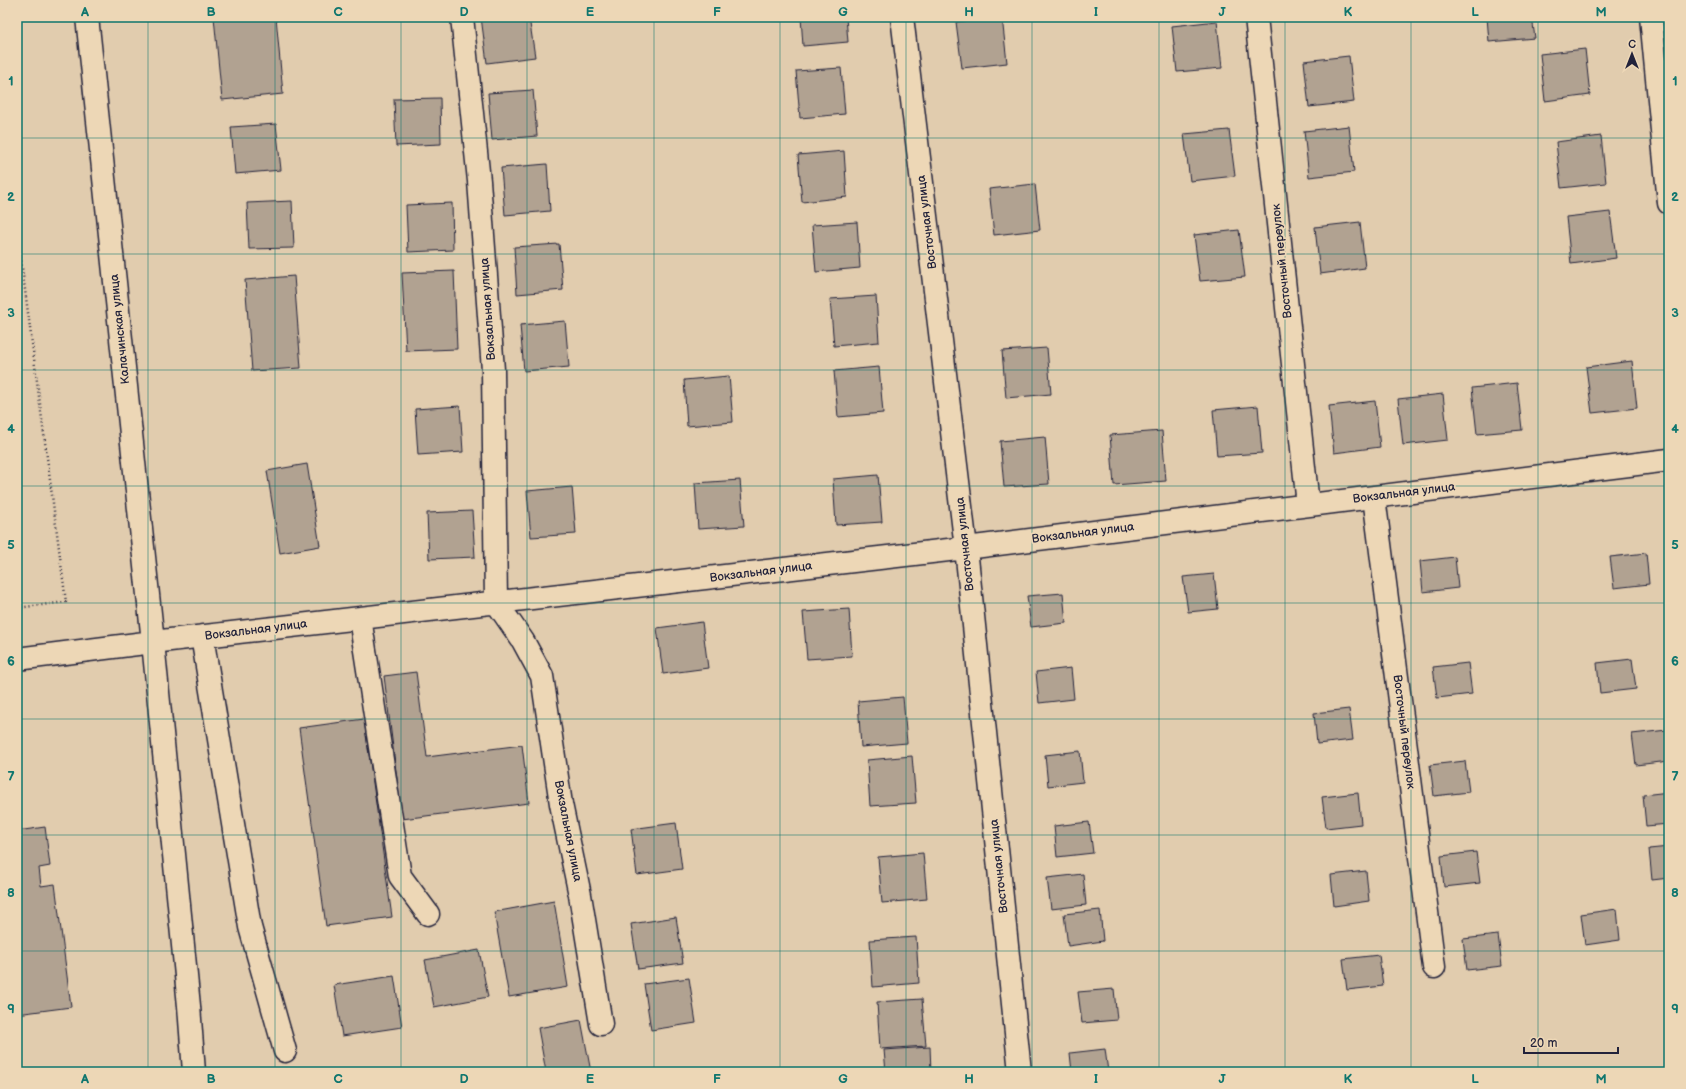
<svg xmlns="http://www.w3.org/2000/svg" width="1686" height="1089" viewBox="0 0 1686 1089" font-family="'Balsamiq Sans',sans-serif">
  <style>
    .building { fill: #b1a291; stroke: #22223b }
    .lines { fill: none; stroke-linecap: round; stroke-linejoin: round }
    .minor-casing { stroke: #22223b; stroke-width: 25 }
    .major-casing { stroke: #22223b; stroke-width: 25 }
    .path { stroke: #22223b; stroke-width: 2.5; stroke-dasharray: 1 3; stroke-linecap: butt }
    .minor { stroke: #edd7b6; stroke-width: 22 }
    .major { stroke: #edd7b6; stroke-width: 22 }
    .grid { fill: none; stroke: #0f766e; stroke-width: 1; stroke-opacity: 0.55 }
    .labels { text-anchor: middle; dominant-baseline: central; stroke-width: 3.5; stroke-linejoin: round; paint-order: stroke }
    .street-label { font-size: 12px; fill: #22223b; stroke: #edd7b6 }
    .neatline { fill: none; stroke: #0f766e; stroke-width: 1.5 }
    .grid-label { font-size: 13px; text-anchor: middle; font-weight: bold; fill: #0f766e }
  </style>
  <rect width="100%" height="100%" fill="#e1ccae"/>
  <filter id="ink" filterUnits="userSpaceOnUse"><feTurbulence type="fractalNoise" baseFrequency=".025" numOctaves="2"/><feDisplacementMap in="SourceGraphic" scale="8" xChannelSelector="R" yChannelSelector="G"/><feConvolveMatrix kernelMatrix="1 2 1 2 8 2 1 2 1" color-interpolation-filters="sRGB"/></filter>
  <g filter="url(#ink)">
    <path class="building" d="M214,17H276L283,94L222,100Z
      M481,17H529L535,57L487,63Z
      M801,17H846L848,42L803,46Z
      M1002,17L1007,63L962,68L956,22Z
      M1487,17H1532L1535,38L1489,42Z
      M1217,21L1222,68L1177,72L1172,26Z
      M1585,49L1590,95L1545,101L1540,54Z
      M1349,56L1354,102L1309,107L1304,61Z
      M841,68L845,114L800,118L796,71Z
      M533,90L537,136L492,140L488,93Z
      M440,98L441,144L396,146L394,99Z
      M276,124L281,170L235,174L231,127Z
      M1349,126L1354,172L1309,177L1304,131Z
      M1229,130L1235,176L1190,181L1184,134Z
      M1601,136L1606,183L1561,188L1556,142Z
      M844,151L847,197L802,202L798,155Z
      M547,164L550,211L505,215L501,168Z
      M1035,184L1040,230L994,235L989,189Z
      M292,201L294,248L249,249L247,203Z
      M452,203L453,250L408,252L406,205Z
      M1610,212L1616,258L1571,264L1566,217Z
      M857,222L860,268L816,272L812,225Z
      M1360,222L1365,268L1320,274L1315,227Z
      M1239,230L1245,277L1200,281L1194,235Z
      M559,244L563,290L517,294L514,247Z
      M454,271L457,349L406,351L402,273Z
      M294,276L301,368L252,371L245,280Z
      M876,296L879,342L834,346L830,299Z
      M565,321L569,367L524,371L520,325Z
      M1047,348L1051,394L1006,398L1002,351Z
      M1632,361L1637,408L1592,413L1586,367Z
      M879,367L883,413L838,417L834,371Z
      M729,376L733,422L687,426L684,380Z
      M1517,383L1522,430L1477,434L1472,388Z
      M1443,394L1448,440L1403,445L1398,399Z
      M1375,401L1380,447L1334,453L1329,406Z
      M460,406L463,452L418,455L415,409Z
      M1258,406L1262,453L1217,456L1213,410Z
      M1162,431L1166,481L1114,485L1110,435Z
      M1045,437L1049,484L1004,487L1000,441Z
      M307,464L320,546L280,553L267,471Z
      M878,475L882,522L836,525L833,479Z
      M740,480L744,526L698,529L695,483Z
      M572,487L576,534L531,537L527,491Z
      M472,511L475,557L429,559L427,513Z
      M1646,553L1649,584L1614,588L1610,557Z
      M1455,557L1458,588L1423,592L1420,561Z
      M17,571L20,594H17Z
      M1214,574L1218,609L1188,612L1183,577Z
      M1063,593L1066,623L1031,627L1027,596Z
      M849,609L852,656L807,659L803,612Z
      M702,622L708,668L663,674L657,628Z
      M1632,659L1636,689L1600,693L1597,663Z
      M1468,663L1472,694L1437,698L1433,667Z
      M1071,668L1074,699L1039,703L1036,672Z
      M416,672L427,757L522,745L529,803L402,819L384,676Z
      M903,697L907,743L861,747L858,701Z
      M1349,709L1353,740L1317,744L1314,713Z
      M364,719L392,917L326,926L299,728Z
      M1667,730L1669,761L1636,765L1632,734Z
      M1080,751L1083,782L1048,786L1045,755Z
      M912,756L916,803L870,806L867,760Z
      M1465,761L1469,792L1434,796L1430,765Z
      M1669,792V824L1646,826L1643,795Z
      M1358,793L1361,824L1326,828L1322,797Z
      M1089,822L1093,853L1057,857L1054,826Z
      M676,823L682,869L637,875L631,829Z
      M45,827L50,866L39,868L41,886L55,884L71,1007L17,1014V831Z
      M1669,847V878L1652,880L1649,849Z
      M1476,852L1480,883L1444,887L1441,856Z
      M923,853L927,899L882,903L878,857Z
      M1366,871L1369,901L1334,906L1331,875Z
      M1083,874L1086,905L1051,909L1047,878Z
      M554,901L568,987L509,997L494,912Z
      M1617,909L1620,940L1585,945L1581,914Z
      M1100,910L1103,941L1068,946L1064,914Z
      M676,917L683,963L638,969L631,924Z
      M1498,935L1502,966L1467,970L1463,939Z
      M916,937L919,983L873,987L870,940Z
      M479,950L488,997L434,1007L425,960Z
      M1379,955L1383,986L1347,990L1343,959Z
      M394,976L402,1027L342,1036L334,985Z
      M689,978L696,1023L651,1030L644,984Z
      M1114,989L1117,1020L1082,1023L1078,992Z
      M922,999L926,1046L880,1049L877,1002Z
      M581,1020L591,1072H546L538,1028Z
      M930,1047L931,1072H886L884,1050Z
      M1105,1049L1108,1072H1072L1070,1053Z"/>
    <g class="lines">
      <g class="minor-casing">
        <path id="minor" d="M462,17L479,181L493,370L496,602L523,641L542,676L561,804L580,895L601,1024
          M902,17L966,548L1020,1072
          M1256,17L1308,505
          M1651,17L1669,203
          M1374,497L1434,967
          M360,618L400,876L428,914
          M202,636L250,927L285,1051
          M153,642L966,548L1669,460"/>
      </g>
      <g class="major-casing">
        <path id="major" d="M87,17L153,642L189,1006L194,1072
          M17,659L153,642"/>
      </g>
      <path class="path" d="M17,229L66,602L17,608"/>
      <use href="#minor" class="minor"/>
      <use href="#major" class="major"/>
    </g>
  </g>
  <path class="grid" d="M148,17V1072M275,17V1072M401,17V1072M527,17V1072M654,17V1072M780,17V1072M906,17V1072M1032,17V1072M1159,17V1072M1285,17V1072M1411,17V1072M1538,17V1072M17,138H1669M17,254H1669M17,370H1669M17,486H1669M17,603H1669M17,719H1669M17,835H1669M17,951H1669"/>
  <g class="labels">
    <g class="street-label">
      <text transform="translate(927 222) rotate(-97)">Восточная улица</text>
      <text transform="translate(1282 261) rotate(-96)">Восточный переулок</text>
      <text transform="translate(488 309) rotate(-94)">Вокзальная улица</text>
      <text transform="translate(120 329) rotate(-96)">Калачинская улица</text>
      <text transform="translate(1404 493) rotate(-7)">Вокзальная улица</text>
      <text transform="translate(1083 533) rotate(-7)">Вокзальная улица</text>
      <text transform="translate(965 544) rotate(-96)">Восточная улица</text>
      <text transform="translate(761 572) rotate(-7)">Вокзальная улица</text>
      <text transform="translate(256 630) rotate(-7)">Вокзальная улица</text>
      <text transform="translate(1404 732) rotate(83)">Восточный переулок</text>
      <text transform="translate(568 831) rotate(79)">Вокзальная улица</text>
      <text transform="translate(999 866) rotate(-96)">Восточная улица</text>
    </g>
  </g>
  <rect width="1686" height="1089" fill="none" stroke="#edd7b6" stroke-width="44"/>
  <g transform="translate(1632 54)" stroke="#edd7b6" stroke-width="3" paint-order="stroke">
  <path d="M0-3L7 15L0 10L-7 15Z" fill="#22223b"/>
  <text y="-6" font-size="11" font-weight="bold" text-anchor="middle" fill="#22223b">С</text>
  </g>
  <path d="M1524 1047v6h94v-6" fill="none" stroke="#22223b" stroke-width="2"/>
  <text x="1530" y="1047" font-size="12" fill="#22223b" stroke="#edd7b6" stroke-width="3" paint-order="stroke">20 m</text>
  <rect x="22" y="22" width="1642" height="1045" class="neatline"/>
  <g class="grid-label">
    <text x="85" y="16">A</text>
    <text x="211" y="16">B</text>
    <text x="338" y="16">C</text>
    <text x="464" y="16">D</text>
    <text x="590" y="16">E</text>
    <text x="717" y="16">F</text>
    <text x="843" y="16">G</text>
    <text x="969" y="16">H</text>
    <text x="1096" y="16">I</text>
    <text x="1222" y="16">J</text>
    <text x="1348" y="16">K</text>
    <text x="1475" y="16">L</text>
    <text x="1601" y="16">M</text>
    <text x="11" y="85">1</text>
    <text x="1675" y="85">1</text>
    <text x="11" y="201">2</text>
    <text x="1675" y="201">2</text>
    <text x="11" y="317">3</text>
    <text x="1675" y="317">3</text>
    <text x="11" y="433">4</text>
    <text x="1675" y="433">4</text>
    <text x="11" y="549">5</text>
    <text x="1675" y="549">5</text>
    <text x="11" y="665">6</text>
    <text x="1675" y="665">6</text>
    <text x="11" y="781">7</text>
    <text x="1675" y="781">7</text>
    <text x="11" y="897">8</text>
    <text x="1675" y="897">8</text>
    <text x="11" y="1013">9</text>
    <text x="1675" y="1013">9</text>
    <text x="85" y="1083">A</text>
    <text x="211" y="1083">B</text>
    <text x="338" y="1083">C</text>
    <text x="464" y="1083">D</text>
    <text x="590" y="1083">E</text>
    <text x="717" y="1083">F</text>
    <text x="843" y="1083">G</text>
    <text x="969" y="1083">H</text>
    <text x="1096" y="1083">I</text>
    <text x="1222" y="1083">J</text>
    <text x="1348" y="1083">K</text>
    <text x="1475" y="1083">L</text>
    <text x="1601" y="1083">M</text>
  </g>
</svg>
